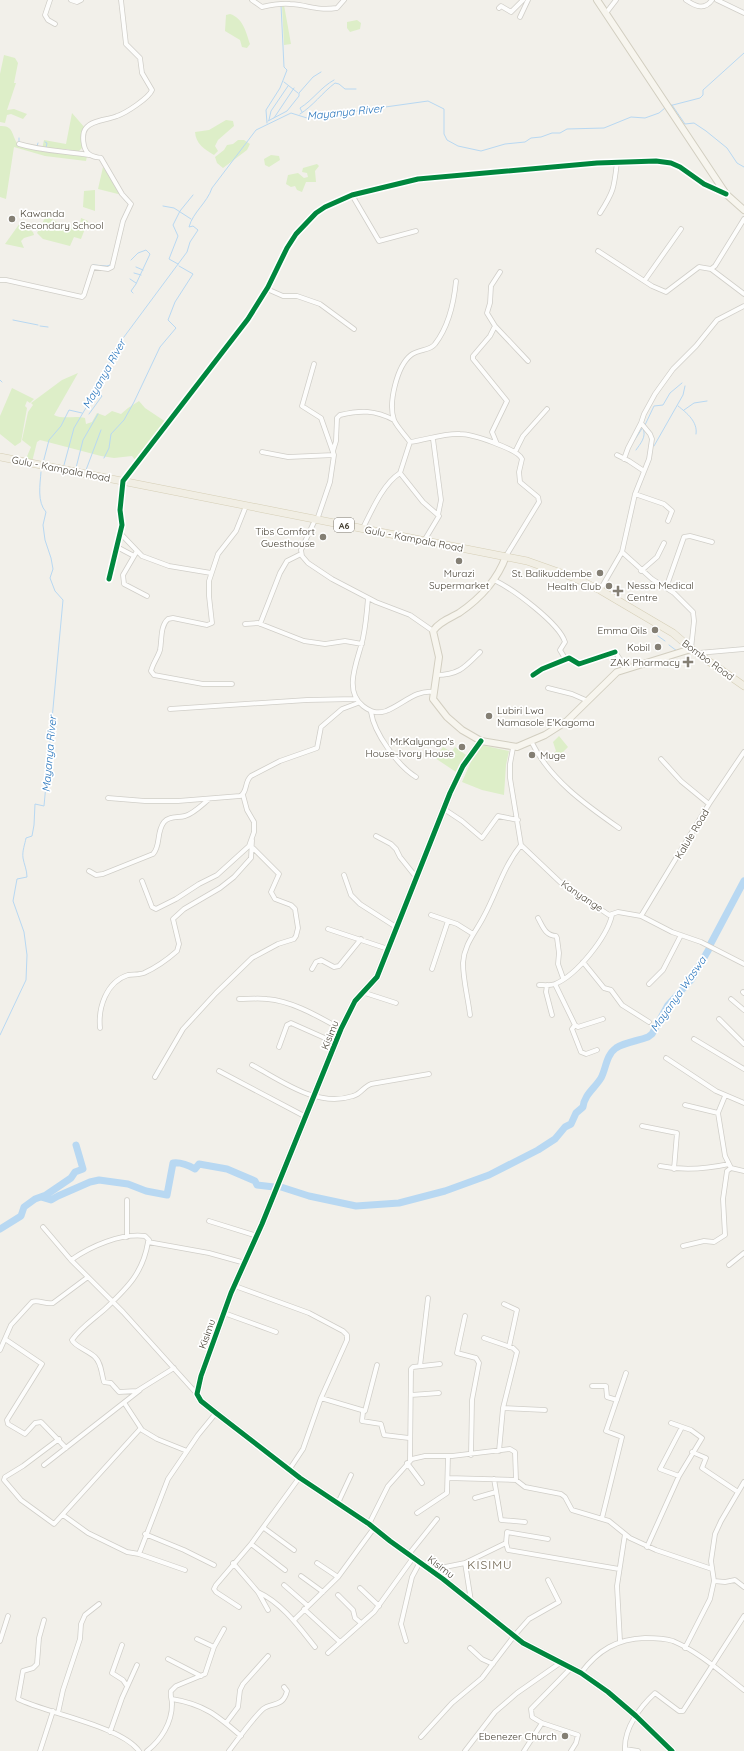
<svg xmlns="http://www.w3.org/2000/svg" width="744" height="1751" viewBox="0 0 744 1751" font-family="Quicksand,sans-serif">
  <style>
    .green { fill: #ddeec8 }
    .lines { fill: none; stroke-linecap: round; stroke-linejoin: round }
    .stream { stroke: #b8d8f2; stroke-width: 1 }
    .river { stroke: #b8d8f2; stroke-width: 7 }
    .street-casing { stroke: #d0cec8; stroke-width: 5.5 }
    .secondary-casing { stroke: #d2cec0; stroke-width: 8 }
    .primary-casing { stroke: #d5ceb6; stroke-width: 8 }
    .street { stroke: #fdfdfc; stroke-width: 4 }
    .secondary { stroke: #f7f5ee; stroke-width: 6 }
    .primary { stroke: #f1eee4; stroke-width: 7 }
    .cycleway-casing { stroke: #fff; stroke-width: 8 }
    .cycleway { stroke: #00873e; stroke-width: 5 }
    .poi-dot { fill: #847f74; stroke: #fff; stroke-width: 1.5 }
    .labels { text-anchor: middle; dominant-baseline: central; stroke-width: 3.5; stroke-linejoin: round; paint-order: stroke }
    .shield { fill: #fff; stroke: #7f7b72; stroke-width: 1 }
    .shield-label { font-size: 9px; font-weight: bold; fill: #484235 }
    .poi-label { font-size: 10px; fill: #484235; stroke: #fff; text-anchor: end }
    .street-label { font-size: 10px; fill: #484235; stroke: #fff }
    .water-label { font-size: 11px; font-style: italic; fill: #2674bc; stroke: #fff }
    .quarter-label { font-size: 12px; letter-spacing: 1px; fill: #6c614c; stroke: #fff }
  </style>
  <rect width="100%" height="100%" fill="#f2f0ea"/>
  <path class="green" d="M282,5H284L291,44L284,45Z
    M230,14C243,18 246,32 250,44L247,48L242,47L240,40L225,31L226,15Z
    M357,20L361,23L360,29L350,32L347,28V22Z
    M4,55L15,58L18,63L14,83H16L7,110L14,109L27,114L23,119L11,114L7,115L5,123L0,122V74Z
    M72,113L85,128L83,147L78,152L67,149H42L44,140L66,144Z
    M226,120L233,121L234,126L218,140L215,146L218,151L214,155C204,149 196,144 195,132L209,130Z
    M0,126C15,125 11,137 19,145C41,152 64,152 87,156L86,161L45,156L14,147L6,199L0,197Z
    M238,140H244L250,144L247,150L223,168L217,163L215,157L224,150L227,145L233,144Z
    M271,155L279,156L280,160L269,167L265,165L264,159Z
    M317,164L319,166L315,171L316,182H306L302,192L297,190L295,186L291,187L286,184L288,175L298,173L304,178L308,177L307,173L302,172L303,168Z
    M103,167L122,195L98,189Z
    M95,190V211L83,207L84,191Z
    M46,216L68,228L80,224L81,218L88,221L81,239L74,237L70,246L43,239L37,233Z
    M20,223L33,232L34,235L24,238L21,241L24,248L5,244Z
    M78,373L54,415C64,420 74,415 85,418L86,424L92,422L97,413L105,416L112,411L121,414L128,408L139,401L145,408L166,422L137,462L132,456L114,458L101,456L40,440L37,442L32,462L25,461L31,447L22,440L28,412L33,405L31,403L62,380Z
    M12,388L34,399L30,403L27,401L25,406L27,408L21,442L15,446L0,434V416Z
    M559,736L568,747L562,753L545,761L543,758L548,754L550,756L556,751L553,742Z
    M481,745L509,751L506,765L504,795L482,790L462,782L473,757Z
    M443,747L458,756L452,751L455,747L466,755L456,772L435,758Z"/>
  <g class="lines">
    <path class="stream" d="M284,82L298,93
      M672,105L685,124L694,123L706,131L727,148L737,163L744,167
      M669,106L700,98L703,95V90L744,53
      M302,112L300,108C313,100 321,87 334,80
      M300,114C313,106 322,93 335,83L339,84L345,89H356
      M274,118L294,88
      M269,120L271,111L288,86
      M268,121L287,111L299,96V93L313,77L321,72
      M267,123L266,110L280,88L287,70L284,67L281,5
      M45,142L47,143L46,148
      M19,143V138
      M37,146L38,143
      M163,206L174,208L191,219
      M131,260L138,253L146,250L150,254L136,284L131,291L133,293
      M178,264L169,259L178,236L173,225L180,211L193,195
      M93,265L107,266L110,265
      M136,267L143,270
      M134,273L141,275
      M130,279L136,283
      M13,320L38,325
      M40,326L48,327
      M0,380L2,382
      M678,406C687,413 698,422 696,434
      M684,410L694,403L707,401
      M89,414L102,396L96,391
      M645,425L654,406L663,405L670,393L682,383
      M634,441L643,427
      M654,446L683,395L685,386
      M636,450C640,444 647,437 643,428
      M104,458L109,448L111,434L124,420L134,402L160,347L176,328L168,320L175,302L193,274L179,266
      M43,463L49,440L61,426L69,410L82,413
      M64,465L74,428L100,384L105,367L111,361L118,345L187,252L190,242L198,230L193,226L189,227C193,212 207,203 212,188L256,130L291,113L307,118L428,101L444,109V134L447,140L458,146L481,151L505,144L525,142L531,138L541,137L552,133H560L567,129L604,128L631,117L645,118L659,113L665,108
      M76,468L83,440L98,414
      M86,470L101,430
      M658,636L665,641
      M669,645L677,651
      M0,1035L26,980L27,955L24,932L13,901L17,879L27,877C27,870 24,864 23,858C22,851 25,844 26,838L32,836L34,825L35,804L44,806L63,600L55,591L50,578L53,569L51,558L45,540L43,525L46,512C37,502 40,485 41,472"/>
    <path class="river" d="M710,945L744,881
      M281,1187L309,1196L356,1206L399,1203L445,1191L489,1175L538,1150L555,1139L565,1127L571,1124L576,1113L583,1107C584,1095 595,1088 601,1078C606,1069 606,1055 616,1048C625,1042 638,1041 648,1037L652,1034L668,1005L691,980L709,949
      M41,1197L51,1200L58,1196L90,1182L99,1180L128,1184L146,1191L167,1195L173,1163C181,1162 188,1165 195,1169L199,1164L227,1169L255,1181L257,1185L274,1187
      M0,1229L21,1216L24,1207L35,1199L46,1195L71,1178L75,1172L83,1169L76,1145"/>
    <g class="street-casing">
      <path id="street" d="M50,0L45,15L48,20L55,24
        M71,0L77,2L81,0
        M252,0L262,7C271,5 280,3 290,4C309,5 316,11 337,8L344,0
        M686,0C695,6 704,11 712,0
        M717,0L744,13
        M499,8L501,6L511,12L523,0
        M606,13L616,0
        M520,17L528,0
        M19,144C42,151 65,151 89,155
        M352,195L379,241L416,231
        M600,213C614,191 614,188 617,162
        M598,251L652,286L666,292L699,267L711,269L715,266L744,219
        M711,269L744,294
        M0,280H6L82,297L84,295L93,267L108,269L112,267L123,221L131,204L122,194L101,158C97,157 92,157 89,154C83,150 81,134 86,128C92,120 108,120 117,116C126,113 149,98 152,90L142,73L140,58L126,44L121,0
        M645,280L681,229
        M267,289L283,296H297L320,304L354,329
        M495,326L528,361
        M314,364L302,406L321,418L334,455L330,482L317,520
        M433,439L441,500L438,515
        M410,442C426,440 444,433 460,434C472,434 518,449 522,459L519,472L520,482L538,497L539,502L506,556
        M410,442C406,436 397,427 394,420C388,403 397,366 411,355C419,349 430,351 435,344C449,326 454,302 456,281
        M410,442L400,473L423,502L439,516L424,541
        M497,444L492,432L507,401L473,359V356L490,336L495,326L487,313L490,303L491,286L500,272
        M333,451L336,441L337,418L340,415C361,410 375,410 394,420
        M262,452L288,457L334,455
        M515,452L523,436L547,409
        M617,455L629,461L644,471
        M624,459L628,448L641,423
        M635,494L664,504L672,511L668,521
        M315,520L301,550L302,556L308,563L332,579L376,602L410,615L433,631
        M363,528C372,510 383,484 400,473
        M120,533L142,556L169,566L211,573
        M117,547L134,556
        M137,551L123,575L124,584L147,596
        M622,552L652,579L674,593L693,612L694,621L691,649
        M641,571L657,557L664,543
        M109,579L122,525L120,510L123,481L248,319L268,287L287,248L296,234L316,213L325,207L352,195L418,179L597,163L656,161L671,163L680,167L704,184L724,193
        M494,580C513,589 559,623 565,642L560,650L566,660
        M666,588L684,537L690,536L712,542
        M600,590L622,552L635,494L649,459L652,439L650,434L641,423L644,414L655,394L673,369L696,346L717,320L744,306
        M368,598C367,611 366,624 363,638C359,658 342,690 363,706C371,712 377,714 386,711C402,705 416,689 434,692
        M245,624L258,623L304,641L325,644L345,641L362,644
        M260,624L280,573L287,561L301,554
        M698,653L744,649
        M436,675C459,675 465,667 480,652
        M533,675L542,669L569,658L579,664L615,652L626,668
        M232,684H203L154,675L151,671C153,663 158,657 160,650C162,640 160,626 168,619L173,618L207,625L212,623L209,596V581L218,554L236,531L246,506
        M548,688L572,694L588,701
        M170,709L307,700L356,699
        M371,712C374,733 398,766 416,777
        M531,741C549,779 586,805 619,828
        M513,748L510,764V778L521,845L560,882L609,915L618,912L641,916L672,932L701,942L744,964
        M661,759L681,781L709,804
        M108,798L145,801H178L240,796C248,792 244,782 251,776L280,761L317,748L321,727L342,709L358,703
        M444,809L462,821L482,838L498,816L518,820
        M376,836L391,844L396,849L400,857L416,877
        M89,871L96,875L103,874L153,854C161,846 156,832 164,822C169,816 178,818 185,816C193,814 202,805 208,800
        M344,875L351,895L360,904L396,927
        M142,881L152,907L156,909L176,899L199,884L217,875L249,846L254,832V822L247,810L243,795
        M431,915L457,924L473,934
        M641,916L709,804L744,752
        M538,918C543,927 545,935 556,936L557,938L559,953L558,964L563,978
        M328,929L388,949
        M583,962L604,988L611,990L622,1005L649,1022
        M312,969L316,962L321,960L334,967L339,966L361,939
        M432,969L448,921
        M555,984L575,1025L578,1027L603,1019
        M649,984L663,970L681,935
        M539,985C544,985 550,986 555,984C577,975 607,937 612,915
        M547,985L546,992L552,1015
        M362,992L396,1003
        M743,992L744,993
        M239,999C248,999 258,998 267,999C293,1001 319,1017 341,1029
        M731,999L744,1010
        M470,1015C468,998 463,980 463,963C464,944 476,932 484,916C497,892 503,867 521,845
        M719,1019L744,1044
        M575,1025L572,1029L581,1052L586,1054L597,1050
        M100,1028C98,1008 106,982 128,975C133,974 139,975 144,973C155,968 168,959 177,951L179,944L173,919L184,909L220,888L234,877L251,858L252,840
        M694,1039L744,1069
        M279,1047L287,1025L291,1023L336,1043
        M666,1058L716,1091L744,1103
        M252,1065C282,1081 317,1108 353,1096C361,1094 363,1087 371,1084L429,1074
        M219,1071L306,1117
        M155,1077L183,1029L216,993L252,958L278,944L294,939L296,936L298,928L295,909L291,905L275,899L271,892L279,874L253,848
        M725,1096L718,1113L725,1156L731,1168
        M685,1105L718,1113
        M642,1126L677,1133L674,1169
        M660,1166C684,1171 706,1169 729,1164
        M731,1168L744,1171
        M209,1221L257,1236
        M43,1227L71,1260L123,1312L197,1394
        M127,1237V1200
        M683,1246L704,1241L714,1242L725,1235L723,1199L727,1171L731,1168
        M71,1260C91,1246 121,1233 145,1236L149,1240L148,1242
        M729,1265L744,1253
        M235,1286L309,1313L343,1331L347,1335V1340L321,1398L303,1449L289,1470
        M504,1304L517,1310L509,1347
        M224,1313L276,1332
        M465,1316L457,1353L476,1358L479,1363L472,1400L471,1455
        M484,1338L513,1348L517,1352L503,1408L499,1451
        M5,1339L42,1364L7,1420L8,1424L25,1434L35,1423L41,1422L66,1448
        M0,1350L11,1325L32,1302C38,1299 46,1305 53,1303L88,1277
        M420,1366L428,1298
        M174,1368L137,1391L119,1392L111,1383L104,1382C101,1373 102,1364 95,1357C89,1351 74,1346 72,1340C81,1327 94,1319 106,1308C127,1288 143,1273 148,1242L209,1253L245,1263
        M592,1386H606L607,1397L617,1400
        M411,1395L439,1393
        M321,1398L365,1411L377,1365
        M125,1404L142,1430L157,1439L187,1451
        M503,1408L545,1410
        M363,1412L362,1421L381,1424L384,1435L409,1438
        M59,1439L23,1466L5,1477L4,1480L21,1500L54,1524L140,1429
        M692,1452L706,1458L702,1468L738,1492
        M410,1460L411,1369L413,1367L440,1364
        M407,1463L422,1483
        M44,1465L140,1390
        M679,1476L660,1469L682,1427
        M448,1478L516,1480
        M494,1479L501,1520L525,1522
        M475,1498L496,1492
        M338,1503L351,1475
        M417,1513L447,1493L448,1456
        M63,1515L88,1533L127,1552L139,1554L185,1570
        M602,1518L622,1437L606,1431L626,1373
        M369,1524L388,1486L412,1459L425,1456H452L510,1449L515,1452L516,1480L525,1487L561,1494L565,1497L572,1510L609,1521L630,1538L656,1550L712,1569
        M264,1528L294,1550
        M145,1534L184,1550L214,1565
        M548,1539L507,1532L506,1543L508,1550L619,1569
        M251,1544L285,1570
        M647,1547L679,1476L702,1438L691,1430L671,1423
        M139,1554L168,1479L198,1435L216,1413
        M409,1554L437,1519
        M233,1563L258,1592L268,1610
        M317,1563L338,1577
        M465,1563L471,1601
        M430,1570L465,1563L506,1543
        M301,1576L323,1592
        M714,1581L725,1582L735,1580L744,1587
        M284,1585L308,1606
        M360,1588L379,1606
        M258,1592C282,1603 299,1627 315,1647
        M338,1595L353,1610L355,1618L361,1623
        M239,1607L216,1592L214,1589L216,1585L251,1544L299,1478
        M304,1609L340,1642
        M44,1620L39,1638L37,1664L33,1668L23,1671L18,1699C46,1713 121,1726 139,1751
        M294,1620L338,1577L374,1528
        M197,1639L214,1647
        M0,1641L8,1616
        M406,1641L401,1624L412,1577L420,1562
        M620,1641L617,1586L625,1534
        M122,1645L112,1673L123,1680L127,1686
        M470,1648L482,1659L493,1664
        M685,1648L710,1599L714,1581L711,1561L715,1534L721,1521L744,1482
        M328,1653L374,1612L413,1558
        M168,1659L201,1676
        M571,1668L531,1709L532,1717L542,1723L578,1735L576,1743L571,1751
        M581,1673C598,1650 617,1639 645,1638C655,1638 664,1638 673,1641C699,1652 722,1673 744,1690
        M172,1699C203,1704 217,1715 241,1736
        M58,1713L63,1690L80,1639L81,1624L85,1615L99,1604
        M226,1723L238,1707L240,1690L243,1684L268,1656
        M110,1732L122,1698L137,1665
        M421,1737L452,1703L482,1678L514,1636L529,1619L559,1602L548,1580
        M625,1749C624,1728 640,1707 655,1693L679,1711H683L744,1616
        M40,1751L53,1711
        M147,1751C161,1740 172,1723 172,1704C172,1700 170,1696 171,1691L176,1686L205,1674L214,1647L224,1629
        M229,1751C238,1739 253,1718 263,1709C271,1702 283,1708 287,1691L284,1687
        M465,1751L495,1712L517,1693L560,1663
        M524,1751L542,1723
        M625,1751V1749L638,1751"/>
    </g>
    <g class="secondary-casing">
      <path id="secondary" d="M597,0L726,194L744,210
        M506,556C497,581 481,598 459,613C450,618 439,622 433,631L439,657L433,699L447,717L462,730L481,741L517,747L545,735L567,721L617,672L691,649
        M481,741L463,766L450,793L377,977L355,1001L341,1029L262,1224L231,1293L201,1376L197,1394L201,1401L216,1413L300,1478L369,1524L390,1541L443,1579L523,1643L581,1673L608,1692L636,1716L672,1751"/>
    </g>
    <g class="primary-casing">
      <path id="primary" d="M0,457L527,561L575,578L600,590L673,633L694,651L744,686"/>
    </g>
    <use href="#street" class="street"/>
    <use href="#secondary" class="secondary"/>
    <use href="#primary" class="primary"/>
    <g class="cycleway-casing">
      <path id="cycleway" d="M109,579L122,525L120,510L123,481L248,319L268,287L287,248L296,234L316,213L325,207L352,195L418,179L597,163L656,161L671,163L680,167L704,184L726,194
        M533,675L542,669L569,658L579,664L615,652
        M481,741L463,766L450,793L377,977L355,1001L341,1029L262,1224L231,1293L201,1376L197,1394L201,1401L216,1413L300,1478L369,1524L390,1541L443,1579L523,1643L581,1673L608,1692L636,1716L672,1751"/>
    </g>
    <use href="#cycleway" class="cycleway"/>
  </g>
  <g class="poi-dot">
    <circle cx="12" cy="219" r="4"/>
    <circle cx="323" cy="537" r="4"/>
    <circle cx="459" cy="561" r="4"/>
    <circle cx="600" cy="573" r="4"/>
    <circle cx="609" cy="586" r="4"/>
    <path d="M616 585h4v4h4v4h-4v4h-4v-4h-4v-4h4z"/>
    <circle cx="655" cy="630" r="4"/>
    <circle cx="658" cy="647" r="4"/>
    <path d="M686 656h4v4h4v4h-4v4h-4v-4h-4v-4h4z"/>
    <circle cx="489" cy="716" r="4"/>
    <circle cx="462" cy="747" r="4"/>
    <circle cx="532" cy="755" r="4"/>
    <circle cx="565" cy="1736" r="4"/>
  </g>
  <g class="labels">
    <rect class="shield" x="334" y="518" width="20" height="14" rx="3"/>
    <g class="shield-label">
      <text x="344" y="525">A6</text>
    </g>
    <g class="poi-label">
      <text x="20" y="213" text-anchor="start">Kawanda<tspan x="20" dy="12">Secondary School</tspan></text>
      <text x="315" y="531">Tibs Comfort<tspan x="315" dy="12">Guesthouse</tspan></text>
      <text x="459" y="573" text-anchor="middle">Murazi<tspan x="459" dy="12">Supermarket</tspan></text>
      <text x="592" y="573">St. Balikuddembe</text>
      <text x="627" y="585" text-anchor="start">Nessa Medical<tspan x="627" dy="12">Centre</tspan></text>
      <text x="601" y="586">Health Club</text>
      <text x="647" y="630">Emma Oils</text>
      <text x="650" y="647">Kobil</text>
      <text x="680" y="662">ZAK Pharmacy</text>
      <text x="497" y="710" text-anchor="start">Lubiri Lwa<tspan x="497" dy="12">Namasole E'Kagoma</tspan></text>
      <text x="454" y="741">Mr.Kalyango's<tspan x="454" dy="12">House-Ivory House</tspan></text>
      <text x="540" y="755" text-anchor="start">Muge</text>
      <text x="557" y="1736">Ebenezer Church</text>
    </g>
    <g class="street-label">
      <text transform="translate(61 469) rotate(11)">Gulu - Kampala Road</text>
      <text transform="translate(414 539) rotate(11)">Gulu - Kampala Road</text>
      <text transform="translate(708 660) rotate(36)">Bombo Road</text>
      <text transform="translate(692 834) rotate(-59)">Kalule Road</text>
      <text transform="translate(582 896) rotate(34)">Kanyange</text>
      <text transform="translate(330 1035) rotate(-68)">Kisimu</text>
      <text transform="translate(207 1334) rotate(-71)">Kisimu</text>
      <text transform="translate(441 1567) rotate(37)">Kisimu</text>
    </g>
    <g class="water-label">
      <text transform="translate(345 112) rotate(-6)">Mayanya River</text>
      <text transform="translate(104 374) rotate(-61)">Mayanya River</text>
      <text transform="translate(49 754) rotate(-85)">Mayanya River</text>
      <text transform="translate(678 994) rotate(-55)">Mayanya Waswa</text>
    </g>
    <g class="quarter-label">
      <text x="490" y="1564">KISIMU</text>
    </g>
  </g>
</svg>
